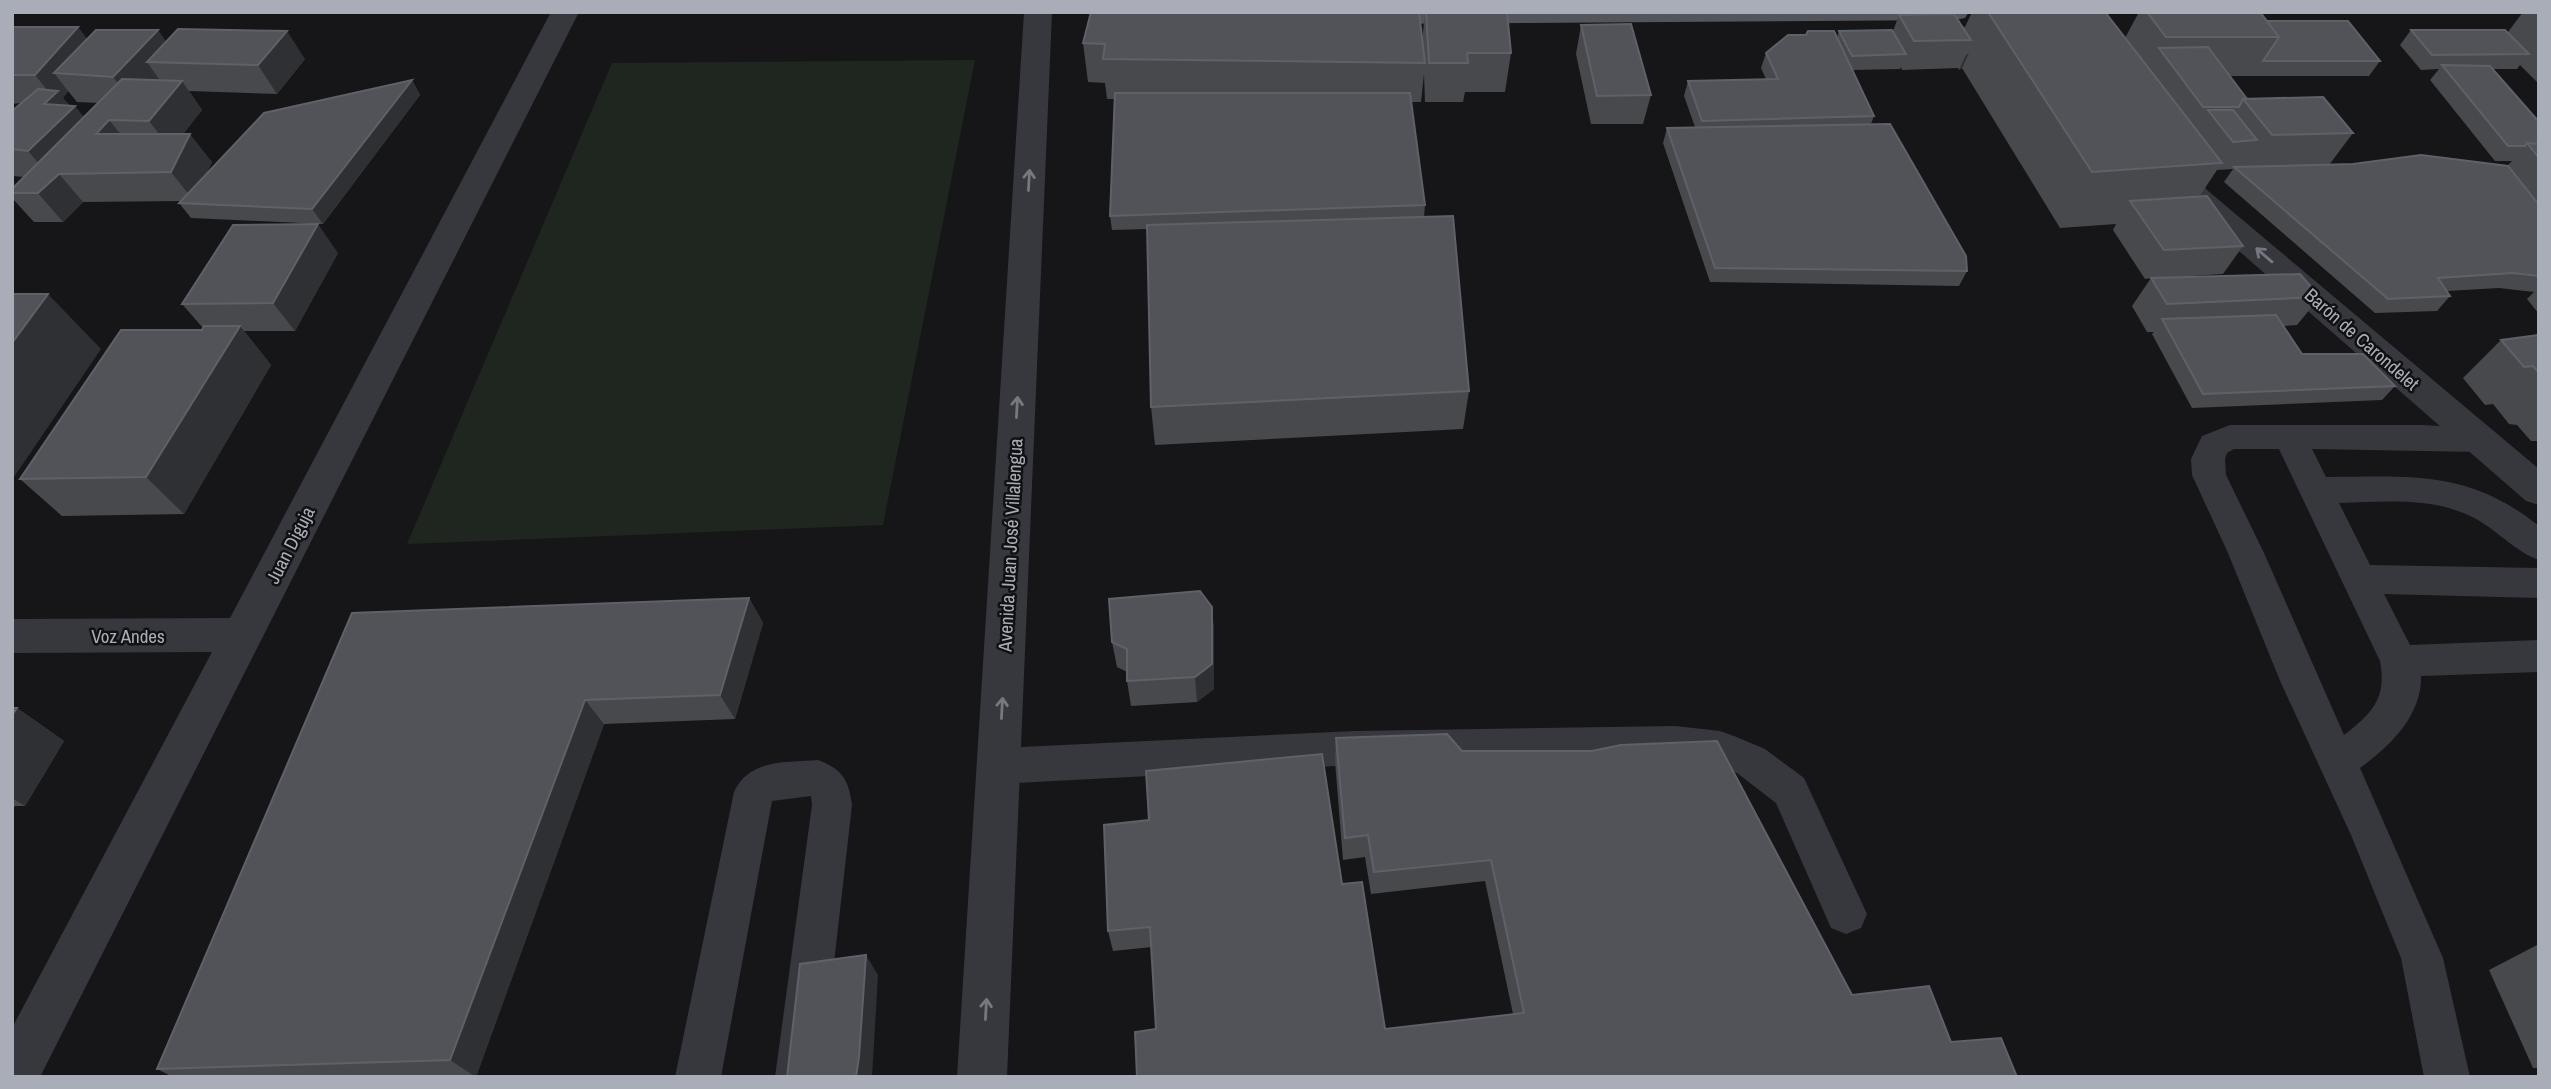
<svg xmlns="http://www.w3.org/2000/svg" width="2551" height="1089" viewBox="0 0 2551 1089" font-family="'Archivo Narrow',sans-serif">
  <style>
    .green { fill: #1e261f }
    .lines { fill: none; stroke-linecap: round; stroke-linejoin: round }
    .service { fill: #37383d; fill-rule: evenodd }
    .minor { fill: #37383d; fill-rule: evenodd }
    .primary { fill: #53555c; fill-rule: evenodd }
    .wall { fill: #47494d; fill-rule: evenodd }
    .shaded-wall { fill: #2f3033 }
    .building { fill: #525359; stroke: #5f6168; stroke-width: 2 }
    .oneway { stroke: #757881 }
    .labels { text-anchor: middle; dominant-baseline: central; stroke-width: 5; stroke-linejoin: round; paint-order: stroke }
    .street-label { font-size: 19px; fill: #a8adb8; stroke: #111113 }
  </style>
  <rect width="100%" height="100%" fill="#161618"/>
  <path class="green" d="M975,60L883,525L407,544L612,63Z"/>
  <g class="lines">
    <path class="service" d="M2230,425H2421L2480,428L2492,431L2497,440L2492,449L2480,452L2312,449L2326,477C2411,477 2467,469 2539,526V560C2516,552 2498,531 2476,519C2435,496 2384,502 2339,503L2370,565L2539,568V598L2384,594L2410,645L2539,640V672L2421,676C2422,716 2389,747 2360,768L2443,958L2470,1077H2424L2401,958L2351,835L2281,683L2228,553L2192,475L2191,459L2202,436ZM2234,449H2279L2380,661C2387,699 2372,713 2344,735L2264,553L2226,475L2225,459L2227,453Z
      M1675,726L1720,731L1734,736L1765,749L1804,778L1867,914L1861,928L1846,934L1831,928L1776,803L1737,773L1717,765L1675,760L1355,765L999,784L985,778L979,766L985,754L999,748L1355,731Z
      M818,760C842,769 849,780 852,805L821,1077H775L812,805L811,796L772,801L721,1077H675L734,792C750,758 786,763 818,760Z"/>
    <path class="minor" d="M551,12H579L40,1077H12V1028L212,652L12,653V619L230,618Z
      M1024,12H1052L1007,1077H957Z
      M2189,177L2200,180L2207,190L2539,469V505L2526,501L2185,204L2173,187L2178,180Z"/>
    <path class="primary" d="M1357,12H1969L1965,18L1955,20L1368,24L1358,22L1354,16Z"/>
  </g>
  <path class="wall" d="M1425,12H1507L1511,53L1505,92H1465L1463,102H1425L1424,74L1421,102H1411L1425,205L1424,217L1469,391L1463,429L1155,445L1151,407L1147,229L1112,230L1110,216L1114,99H1107L1105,83L1088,82L1083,43H1422Z
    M1972,12H2105L2125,38L2139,12H2260L2267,21L2380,61L2369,76H2229L2247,99L2353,133L2329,165L2507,166L2512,161H2495L2430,80L2439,69L2421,70L2400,45L2411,30L2508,32L2523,12H2539V84L2520,65L2517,69H2493L2539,122V314L2527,299L2534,292L2499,288L2447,291L2450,296L2437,311L2375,313L2224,182L2233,169L2217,170L2199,197L2243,246L2223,274L2157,278L2320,297L2297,325L2284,326L2302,354L2395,386L2382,400L2192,408L2152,334L2154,332H2147L2132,306L2151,278L2145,279L2113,230L2116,224L2060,228L1962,68L1959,70L1958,68L1902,70L1901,67L1900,69L1852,70L1874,116L1871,124L1967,271L1959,286L1710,282L1663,143L1667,128L1695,127L1684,96L1688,81L1766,79L1761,68L1766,53L1837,38L1839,31H1893L1899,15L1965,27Z
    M1581,25L1651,95L1643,124H1591L1576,54Z
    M12,27H78L87,39L166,42L305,59L277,94L189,91L202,110L183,134L212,162L206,175L412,80L420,95L323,224L191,218L179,203L181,201L83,202L63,222H34L12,198V189L25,177L12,176V111L21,103L12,104ZM68,91L77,102L98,103L84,118L75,106H70L63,98Z
    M338,253L295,331H244L271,365L184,514L62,516L20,479L202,330L203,328L182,304Z
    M2539,335V441H2531L2517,425L2509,424L2493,404L2485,405L2463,378L2501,340Z
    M749,598L763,623L735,719L604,724L476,1077H173L157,1069L352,613Z
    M1212,607L1214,632V689L1197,702L1131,706L1127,681V672L1117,667L1112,642Z
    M12,708H17L64,741L25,806H15L12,811Z
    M1336,738L1462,751L1852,995L1951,1042L2017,1077L1156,1029L1152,947L1113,951L1108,931L1342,884L1385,1029L1513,1014L1485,881L1371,894L1365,857L1343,860L1335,761Z
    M2539,944V1068H2533L2489,970Z"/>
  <path class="shaded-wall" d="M78,27L99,56L54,73L68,91L63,98L72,109L75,106L97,134L109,120L132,148L97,135L52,179L28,151L44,104L52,96L35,75Z
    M158,30L178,58L147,62L159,79L135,105L113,77Z
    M287,31L305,59L277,94L258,65Z
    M1969,53L1962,68L1959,70L1966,55Z
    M412,80L420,95L323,224L312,209Z
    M182,81L202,110L171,149L149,121Z
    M190,134L212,162L194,201L171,172Z
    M59,174L83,202L63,222L38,193Z
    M318,224L338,253L295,331L273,303Z
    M48,294L101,349L12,480V343Z
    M240,326L271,365L184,514L146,477Z
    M749,598L763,623L735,719L720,695Z
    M1212,607L1214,632V689L1197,702L1195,677Z
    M585,700L604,724L476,1077L450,1060Z
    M17,708L64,741L25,806L12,798V715Z
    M866,955L878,975L872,1077H856Z"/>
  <path class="building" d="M1091,12H1419L1425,63L1103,59L1105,44L1083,43Z
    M1426,12H1507L1511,53H1467L1468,63H1429Z
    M1988,12H2105L2222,163L2092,172Z
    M2147,12H2260L2279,37H2166Z
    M1954,14L1971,40L1914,41L1899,15Z
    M2267,21H2348L2380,61H2263L2279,37Z
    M1631,24L1651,95L1597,96L1581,25Z
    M12,27H78L35,75H12Z
    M178,29L287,31L258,65L147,62Z
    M96,30H158L113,77L54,73Z
    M1892,30L1906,54L1852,56L1839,31Z
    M2411,30H2505L2529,54L2432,55Z
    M1808,31H1834L1874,116L1702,121L1688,81L1778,79L1766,53L1788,35H1806Z
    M2208,47L2247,99H2243L2239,107H2203L2159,48Z
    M2442,65L2490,66L2539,122V144L2527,143L2525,146H2508Z
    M122,79L182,81L149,121L109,120L96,134H190L171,172L59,174L38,193H12V189Z
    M412,80L312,209L179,203L264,113Z
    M38,89L58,91L44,104L75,106L28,151L12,149V111Z
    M1115,93H1410L1425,205L1110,216Z
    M2323,97L2353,133L2272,135L2243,99Z
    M2208,110H2233L2257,140L2233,142Z
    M1890,124L1966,256L1967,271L1715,268L1667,128Z
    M2527,143L2539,144V158Z
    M2421,155L2508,166L2539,205V276L2513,273L2438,278L2450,296L2388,299L2234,167L2353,164Z
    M2207,196L2243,246L2164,250L2130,201Z
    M1453,216L1469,391L1151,407L1147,225Z
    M318,224L273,303L182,304L233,225Z
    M2300,274L2320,297L2167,304L2151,278Z
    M12,294H48L12,343Z
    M2276,315L2302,354H2363L2395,386L2203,394L2162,319Z
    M204,326H240L146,477L20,479L121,330H202Z
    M2539,335V373L2533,366L2524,367L2501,340Z
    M1200,591L1212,607V664L1195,677L1127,681V649L1112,642L1109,599Z
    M749,598L720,695L585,700L450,1060L157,1069L352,613Z
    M12,708H17L12,715Z
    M1447,734L1462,751H1592L1621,745L1717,741L1852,995L1929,986L1951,1042L2001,1038L2017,1077H1137L1135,1032L1156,1029L1150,927L1108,931L1104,825L1149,820L1146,771L1322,754L1342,884L1362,882L1385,1029L1524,1013L1491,860L1374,872L1368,835L1345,838L1336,738Z
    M866,955L859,1057L856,1077H787L800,964Z"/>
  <defs><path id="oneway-shaft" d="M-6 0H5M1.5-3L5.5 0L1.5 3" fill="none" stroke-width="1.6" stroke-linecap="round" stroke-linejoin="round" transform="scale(1.75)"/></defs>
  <g class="oneway">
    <use href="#oneway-shaft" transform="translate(1029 180) rotate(-87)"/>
    <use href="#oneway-shaft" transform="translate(2264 255) rotate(-139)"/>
    <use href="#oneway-shaft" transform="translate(1017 407) rotate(-87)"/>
    <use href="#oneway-shaft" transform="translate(1002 708) rotate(-87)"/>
    <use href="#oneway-shaft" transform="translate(986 1009) rotate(-87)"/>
  </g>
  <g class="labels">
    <g class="street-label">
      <text transform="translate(2362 339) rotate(41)">Barón de Carondelet</text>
      <text transform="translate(290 545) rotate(-63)">Juan Diguja</text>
      <text transform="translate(1010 545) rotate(-87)">Avenida Juan José Villalengua</text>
      <text x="128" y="636">Voz Andes</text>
    </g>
  </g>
  <rect width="2551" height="1089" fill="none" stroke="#a8adb8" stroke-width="28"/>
</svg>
